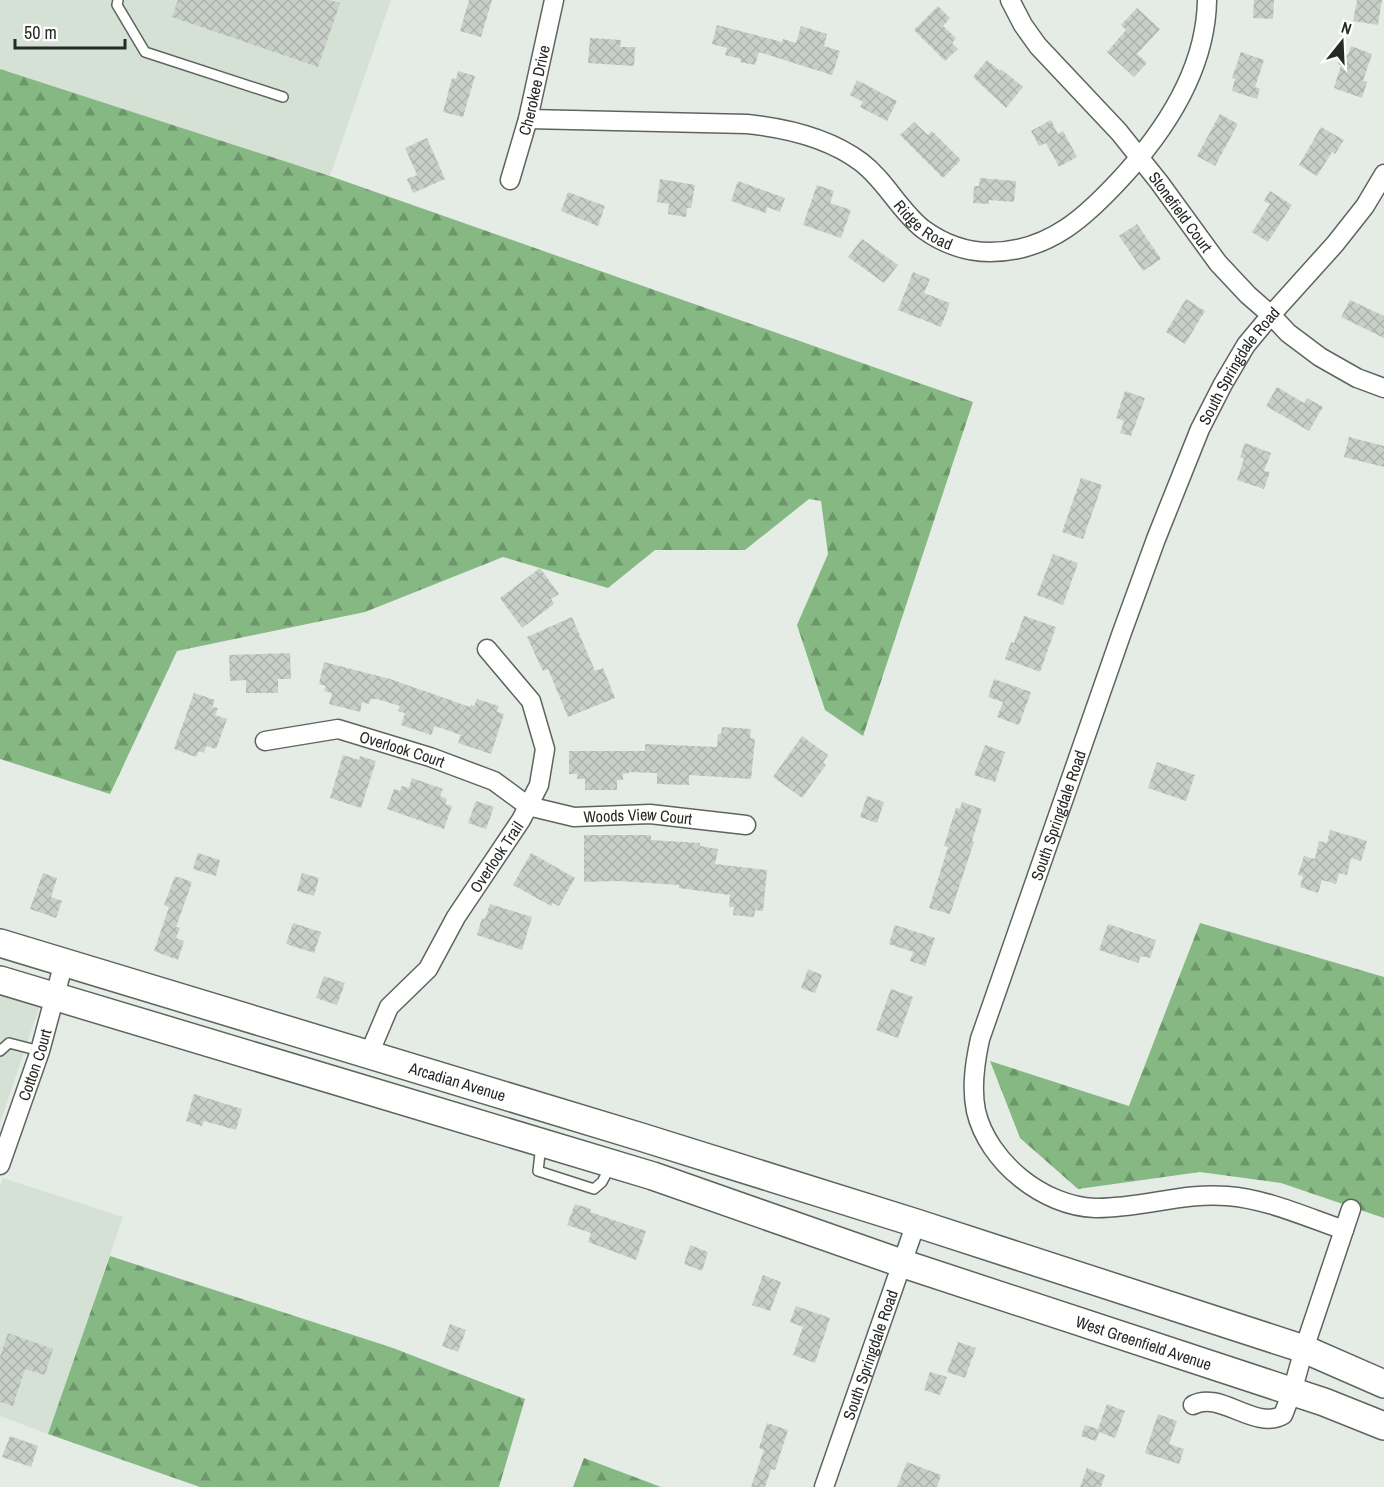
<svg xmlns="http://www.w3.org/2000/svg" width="1384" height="1487" viewBox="0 0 1384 1487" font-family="'Archivo Narrow',sans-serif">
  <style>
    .built { fill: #d5e1d4 }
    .forest { fill: url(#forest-firs) }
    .building { fill: url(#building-cross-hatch) }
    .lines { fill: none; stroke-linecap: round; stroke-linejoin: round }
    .service-casing { stroke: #5e655e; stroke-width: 12 }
    .minor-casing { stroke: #5e655e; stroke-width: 21 }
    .primary-casing { stroke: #5e655e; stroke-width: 30 }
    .service { stroke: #fff; stroke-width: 9 }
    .minor { stroke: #fff; stroke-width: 18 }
    .primary { stroke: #fff; stroke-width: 27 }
    .labels { text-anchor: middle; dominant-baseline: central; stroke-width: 6; stroke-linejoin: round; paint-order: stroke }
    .street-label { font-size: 16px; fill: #262926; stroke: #fff }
  </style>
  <defs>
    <pattern id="forest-firs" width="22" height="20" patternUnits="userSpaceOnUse" patternTransform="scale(1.5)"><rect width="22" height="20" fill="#85b882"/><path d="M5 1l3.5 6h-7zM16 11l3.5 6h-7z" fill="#6d966a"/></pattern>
    <pattern id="building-cross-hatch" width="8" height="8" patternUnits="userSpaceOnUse" patternTransform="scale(1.5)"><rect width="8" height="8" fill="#c8cfc8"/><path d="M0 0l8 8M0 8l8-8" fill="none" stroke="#acb2ac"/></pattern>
  </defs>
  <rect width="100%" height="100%" fill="#e5ece5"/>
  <path class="built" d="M0,0H391L330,176L0,69Z
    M0,991L40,1005L0,1123Z
    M3,1178L123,1217L48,1434L0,1416V1187Z"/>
  <path class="forest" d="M0,69L330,176L973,402L863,736L825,710L797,625L828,554L821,501L809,499L745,550H655L608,588L503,557L365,612L177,651L110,794L0,759Z
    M1200,923L1384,977V1218L1281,1183L1200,1172L1078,1189L1020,1138L990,1061L1129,1106Z
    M110,1256L393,1348L525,1399L499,1487H200L48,1434Z
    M584,1458L661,1487H573Z"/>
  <path class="building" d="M178,0H329L340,3L318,67L172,17Z
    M469,0H492L481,37L460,31Z
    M1254,0H1274L1273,19L1253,18Z
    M1357,0H1382L1378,25L1353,21Z
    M938,6L950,18L943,26L956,38L952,43L958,49L945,61L914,30Z
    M1137,8L1160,29L1137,54L1147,63L1134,77L1107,52L1126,30L1121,25Z
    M717,25L782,42L783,39L796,43L801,26L827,34L824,46L840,51L832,75L759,52L755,65L740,62L741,59L725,55L727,48L712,44Z
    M590,38L621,40L620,47H635L634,66L588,63Z
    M1351,46L1372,54L1363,81L1367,82L1362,98L1334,88L1341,65L1338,64L1342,53L1348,55Z
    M1241,52L1264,60L1255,87L1260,89L1257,99L1232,91L1235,79L1232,78Z
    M987,60L1000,71L1001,69L1023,87L1006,108L973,77Z
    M458,71L475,76L463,117L443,112L452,78L456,79Z
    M857,80L897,101L887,121L860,107L863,102L850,95Z
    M1220,114L1238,124L1215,166L1197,156Z
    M1051,120L1058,134L1063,131L1077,157L1059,167L1046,143L1039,146L1031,131Z
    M914,122L928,135L932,131L961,160L943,178L900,135Z
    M1321,127L1344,140L1335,154L1332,152L1317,176L1299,165Z
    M427,138L445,179L413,193L407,179L417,175L405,148Z
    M980,178L1016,181L1014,202L989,200V204L973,203L974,186H979Z
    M660,179L695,185L691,208H687L686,217L668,214L669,204L657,202Z
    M738,181L785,198L780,212L767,207L766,213L731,201Z
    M817,185L834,191L830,203L851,210L841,238L803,225Z
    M1270,191L1292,205L1268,242L1252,232L1270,204L1264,201Z
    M568,192L605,206L598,226L561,211Z
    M1137,224L1161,259L1143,271L1119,236Z
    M862,239L898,265L884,283L848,257Z
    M913,272L930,279L924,293L950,303L941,327L898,310Z
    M1186,299L1205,311L1185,344L1166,332Z
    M1350,300L1384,316V338L1341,317Z
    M1277,387L1304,403L1307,398L1323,407L1309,431L1266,406Z
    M1125,391L1145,398L1131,436L1120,433L1124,421L1116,418Z
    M1349,437L1384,446V467L1344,457Z
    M1245,443L1271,453L1264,471L1270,472L1264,489L1237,480L1244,459L1240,457Z
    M1081,478L1102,485L1083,539L1062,532Z
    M1053,554L1078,563L1063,605L1037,595Z
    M540,568L559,594L551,599L554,604L522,628L500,598Z
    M1024,616L1056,627L1040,672L1005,659L1011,642L1014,643Z
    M572,617L595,671L603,668L615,698L568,717L548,669L543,671L527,637Z
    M290,653L291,679H278V693H246V680L230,681L229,655Z
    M324,662L390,679L470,707L471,705L474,706L477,699L499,706L497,712L504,714L491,754L458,743L461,735L435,726L431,735L401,725L405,713L398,711L400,706L377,699H371L369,704L362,702L360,712L329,704L332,693L324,691L326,686L319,684Z
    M994,679L1031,692L1019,725L997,717L1003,702L988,697Z
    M194,693L215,700L212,707L218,708L215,715L227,719L216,749L206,746L204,753L199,751L196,757L174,749Z
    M722,727L751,729L750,738L755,739L751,779L689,775V785L657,784V773L629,772V773L623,774V780H617V790H585V779H577V774H569V751H645V744L717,747L718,734H721Z
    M802,736L828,755L823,763L826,765L802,798L773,777Z
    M985,745L1005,752L995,782L974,775Z
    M343,755L359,760L360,756L376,761L361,808L330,798Z
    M1157,762L1195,775L1186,801L1148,788Z
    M412,778L443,789L440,796L447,799L445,804L452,806L444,829L387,809L394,789L400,791L402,786L409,788Z
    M867,796L884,802L877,823L860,817Z
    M476,801L494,807L486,829L468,823Z
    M962,802L982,809L972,841L974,842L950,914L929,908L948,847L944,846L956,808L960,809Z
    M1330,830L1367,841L1361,861L1351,858L1347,875L1339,873L1336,884L1322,880L1318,893L1300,887L1303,876L1298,875L1304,856L1315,859L1319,841L1327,843Z
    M584,835H651V840L700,843V846L718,849L715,864L767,870L763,911L755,910L754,917L733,915L734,907H729L730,895L679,888V885L618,881L584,882Z
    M198,853L220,860L216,876L193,869Z
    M531,853L575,878L559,906L553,903L551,906L513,885Z
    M43,873L57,878L51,897L62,901L56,918L30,909Z
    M302,873L319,878L314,896L297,891Z
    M175,876L192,882L176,927L180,928L176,938L184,941L178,960L154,951L169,907L164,905Z
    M490,904L532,917L522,950L477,935L482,918L485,919Z
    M293,923L321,932L314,953L286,944Z
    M1108,924L1156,940L1150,958L1141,956L1138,963L1099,950Z
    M895,925L935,938L925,966L910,961L913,952L889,944Z
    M808,969L822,975L815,993L801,988Z
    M324,976L345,983L337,1005L316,998Z
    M891,989L913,997L898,1038L876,1030Z
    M194,1094L242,1109L236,1130L204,1121L202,1126L186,1121Z
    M575,1204L591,1209L590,1212L646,1231L636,1260L588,1242L591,1233L567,1225Z
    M690,1245L708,1252L702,1271L684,1264Z
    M763,1275L781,1282L770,1311L752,1305Z
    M796,1306L830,1318L815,1363L793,1355L803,1327L790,1322Z
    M450,1324L466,1330L458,1352L442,1346Z
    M8,1333L53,1349L45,1375L25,1369L13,1406L0,1402V1357Z
    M958,1342L976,1348L965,1378L947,1372Z
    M930,1372L947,1377L940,1395L924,1390Z
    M1107,1404L1125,1411L1115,1438L1099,1432L1096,1441L1081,1436L1085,1425L1098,1429Z
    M1158,1414L1177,1421L1169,1444L1184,1449L1179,1464L1145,1453Z
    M767,1423L788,1430L775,1470L771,1469L765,1487H751L764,1450L759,1448Z
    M10,1436L38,1446L31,1467L2,1457Z
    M907,1462L941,1475L937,1487H897Z
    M1087,1468L1105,1475L1101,1487H1080Z"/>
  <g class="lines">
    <g class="service-casing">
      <path id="service" d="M118,0L117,5L145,52L283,97
        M0,1051L9,1043L40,1051
        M541,1145L538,1171L594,1189L602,1182L611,1165"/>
    </g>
    <g class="minor-casing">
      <g id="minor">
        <path id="s1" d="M1010,0L1023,25L1038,46L1119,132L1159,182L1218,263L1248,295L1271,315L1288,333L1320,357L1357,378L1384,388"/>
        <path id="s2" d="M528,119L747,124C786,128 829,138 861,162C886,181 899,210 923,229C942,243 966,252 990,252C1050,252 1088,215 1126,173C1169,125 1206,66 1207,0"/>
        <path id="s3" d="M510,180L528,119L554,0"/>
        <path id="s4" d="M265,741L338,729L430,757L494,781L528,806L574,817L650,814L746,825"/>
        <path id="s5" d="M369,1054L389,1007L428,969L456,917L521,820L539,785L545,749L531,701L487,649"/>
        <path id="s6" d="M0,1165L40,1051L64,962"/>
        <path id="s7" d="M1344,1230C1306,1217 1267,1199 1227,1196C1184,1192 1139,1209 1095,1208C1043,1206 988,1162 976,1111C971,1087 975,1062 980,1039L1121,635L1156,539L1200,429L1223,384L1246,345L1271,315L1335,244L1365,206L1384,174"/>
        <path d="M1193,1405C1220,1390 1255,1431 1283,1415L1292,1392L1304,1349L1351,1209"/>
        <path id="s8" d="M824,1487L916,1223"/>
      </g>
    </g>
    <g class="primary-casing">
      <g id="primary">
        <path id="s9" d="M0,943L641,1137L916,1223L1304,1349L1384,1384"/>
        <path id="s10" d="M0,980L653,1176L901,1263L1324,1402L1384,1426"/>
      </g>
    </g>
    <use href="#service" class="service"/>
    <use href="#minor" class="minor"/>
    <use href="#primary" class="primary"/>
  </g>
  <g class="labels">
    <g class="street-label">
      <text stroke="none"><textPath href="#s3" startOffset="93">Cherokee Drive</textPath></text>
      <text stroke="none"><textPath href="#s1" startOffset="273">Stonefield Court</textPath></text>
      <text stroke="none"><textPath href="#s2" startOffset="430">Ridge Road</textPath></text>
      <text stroke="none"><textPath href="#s7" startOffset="1214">South Springdale Road</textPath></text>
      <text stroke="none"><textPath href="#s4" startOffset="141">Overlook Court</textPath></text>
      <text stroke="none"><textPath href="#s7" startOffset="728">South Springdale Road</textPath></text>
      <text stroke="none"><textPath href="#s4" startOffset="392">Woods View Court</textPath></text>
      <text stroke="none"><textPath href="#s5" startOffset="237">Overlook Trail</textPath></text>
      <text stroke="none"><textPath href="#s6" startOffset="106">Cotton Court</textPath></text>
      <text stroke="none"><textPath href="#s9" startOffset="478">Arcadian Avenue</textPath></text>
      <text stroke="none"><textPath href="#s10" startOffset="1200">West Greenfield Avenue</textPath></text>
      <text stroke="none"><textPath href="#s8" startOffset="140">South Springdale Road</textPath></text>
    </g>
  </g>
  <g transform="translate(1342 42) rotate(18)" stroke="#ffffff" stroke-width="4.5" paint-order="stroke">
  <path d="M0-4.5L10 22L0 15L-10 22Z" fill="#262926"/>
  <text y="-9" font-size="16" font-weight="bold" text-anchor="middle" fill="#262926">N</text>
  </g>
  <path d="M15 39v9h110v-9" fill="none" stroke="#262926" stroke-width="3"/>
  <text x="24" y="39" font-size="18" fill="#262926" stroke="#ffffff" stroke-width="4.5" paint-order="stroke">50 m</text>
</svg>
